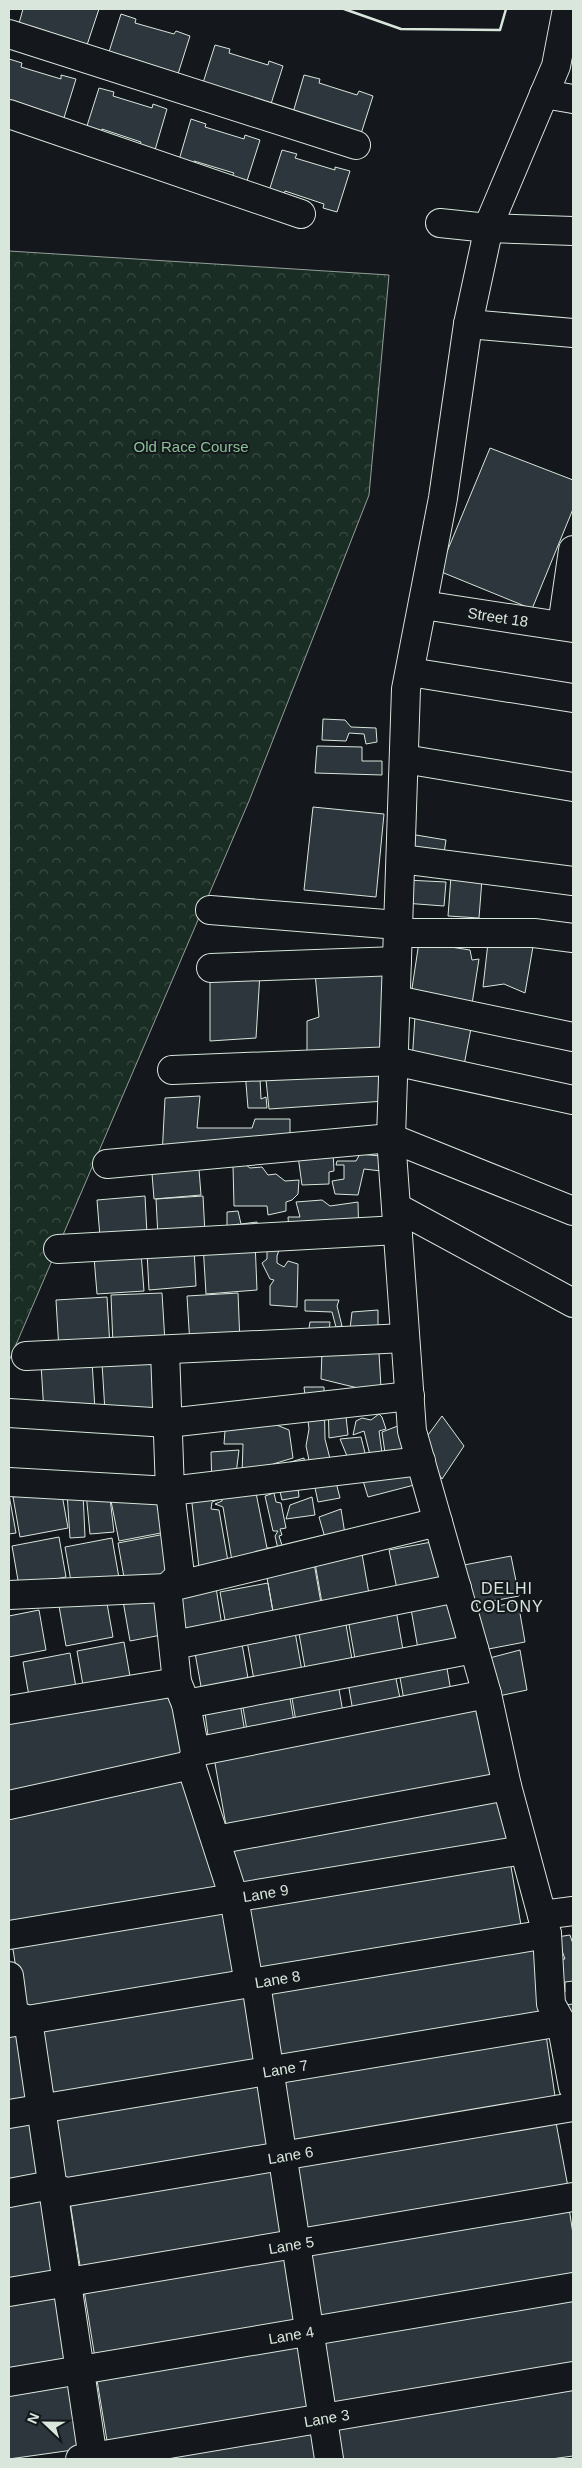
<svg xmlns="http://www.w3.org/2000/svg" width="582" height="2468" viewBox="0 0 582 2468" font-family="Helvetica,sans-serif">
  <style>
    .forest { fill: url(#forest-crowns); stroke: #939e99 }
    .building { fill: #2c363c; stroke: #d8e6dc }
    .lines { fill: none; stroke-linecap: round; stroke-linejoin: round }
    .minor-casing { stroke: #d8e6dc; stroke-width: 30 }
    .minor { stroke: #14181c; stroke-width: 28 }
    .wall { stroke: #d8e6dc; stroke-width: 2.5 }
    .labels { text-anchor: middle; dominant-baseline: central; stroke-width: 4; stroke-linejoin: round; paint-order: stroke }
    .park-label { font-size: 15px; fill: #8ac095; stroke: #14181c }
    .street-label { font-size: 15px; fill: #d8e6dc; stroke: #14181c }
    .neighbourhood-label { font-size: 16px; letter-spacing: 1px; fill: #d8e6dc; stroke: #14181c }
  </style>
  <defs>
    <pattern id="forest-crowns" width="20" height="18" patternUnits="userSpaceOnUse" patternTransform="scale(1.25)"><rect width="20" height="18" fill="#1a2d24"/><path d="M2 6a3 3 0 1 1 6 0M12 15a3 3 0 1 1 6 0" fill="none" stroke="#3b4b43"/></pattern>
  </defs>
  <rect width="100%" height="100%" fill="#14181c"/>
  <path class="forest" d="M9,251L389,275L369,495L249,801L9,1361Z"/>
  <path class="building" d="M23,9H99L86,48L73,40L34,27L32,31L18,27Z
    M121,14L136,19L135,23L174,34L176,31L190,36L177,77L164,69L124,56L123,60L108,55Z
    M215,45L230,49L229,53L268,65L269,61L283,66L270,107L202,86Z
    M9,59L22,63L21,67L61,79V75L76,79L63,121L49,116L50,113L11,100L9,104Z
    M304,75L320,79L319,83L357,95L359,91L373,96L360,137L292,116Z
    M99,88L114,92L113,96L152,108L153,104L167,109L155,150L140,145L141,142L102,129L101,133L86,129Z
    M191,119L206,124L205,127L244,139L245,135L260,140L247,181L232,176L234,173L194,161L193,164L179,160Z
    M282,150L297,154L295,158L335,170V167L350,171L337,212L323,208L324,204L285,191L284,195L269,191Z
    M490,448L573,480V509L532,609L439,571Z
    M323,719L345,720L351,727L376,728L377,742L366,744L364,734L349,733L346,741L322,740Z
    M317,746L362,747V761H382V775L315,773Z
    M313,807L384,814L376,897L304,890Z
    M410,834L446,840L441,873L404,867Z
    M452,863L483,866L479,918L448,916Z
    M406,880L446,882L444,906L404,903Z
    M489,934L535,935L525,993L504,984L483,987Z
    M419,942L470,950L472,960L479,959L472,1004L411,995Z
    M389,966V1052L307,1056V1021L319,1017L315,973Z
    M210,973H260L256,1038L210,1041Z
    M415,1016L472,1023L462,1076L412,1063Z
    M390,1064L385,1101L269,1109L265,1070Z
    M245,1071L260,1078L261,1099L266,1097L267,1108H248Z
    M200,1096L197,1128H252L255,1119H290V1154L162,1156L165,1098Z
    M333,1151L334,1171L329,1172V1184L302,1185L298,1156Z
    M360,1154L380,1156L381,1171L364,1169L358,1195L335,1194L332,1181L344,1179V1165H336L337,1161H356Z
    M198,1157L201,1195L154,1199L151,1161Z
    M246,1165L250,1168L262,1167L268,1175L276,1174L285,1181L299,1180L298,1194L292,1200L286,1202V1211L268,1215L267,1206H234L233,1166Z
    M145,1196L147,1234L100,1237L97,1200Z
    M203,1196L205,1234L158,1237L156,1199Z
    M322,1200L330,1206L358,1202L359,1245L290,1243L288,1217H300L296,1202Z
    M238,1211L241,1224L257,1222L261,1233L237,1229L239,1224L227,1226V1212Z
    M267,1238H283L277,1256V1263L284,1267L288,1261L298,1264L297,1307L270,1305V1286L274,1280L270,1279L262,1263L267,1259Z
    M255,1241L257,1290L206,1294L203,1244Z
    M194,1248L196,1286L149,1290L147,1252Z
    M141,1253L144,1291L97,1294L94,1257Z
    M162,1293L165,1342L113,1345L111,1295Z
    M238,1293L240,1343L190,1345L187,1296Z
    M107,1297L110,1347L59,1350L56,1300Z
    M305,1300H339L337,1306L342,1326L336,1327L332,1312L305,1311Z
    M378,1310V1326L350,1329L352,1312Z
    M310,1322H330L329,1333L308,1334Z
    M322,1351L379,1353L382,1405L362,1389L321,1379Z
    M153,1360L156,1410L105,1412L102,1363Z
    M92,1361L95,1410L44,1413L41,1364Z
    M304,1387H324L325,1439L340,1498L318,1502L306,1446L309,1429Z
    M344,1398L348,1435L329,1438L328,1399Z
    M227,1405L289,1430L293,1458L273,1464L275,1481L242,1475L243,1444H224Z
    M379,1414L382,1417L386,1429L379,1431L382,1453L370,1455L364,1431L353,1435L356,1421L362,1418L371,1420Z
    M442,1416L464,1446L442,1479L420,1446Z
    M403,1424L418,1484L368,1497L356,1458L347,1456L340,1439L361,1437L367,1461L386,1460L382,1432Z
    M239,1450L235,1482L212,1489L211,1452Z
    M304,1458L308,1486L298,1488L299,1497L282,1500L274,1467Z
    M61,1489L68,1528L20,1537L13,1497Z
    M219,1489L220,1499L212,1502L211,1509L219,1510L229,1567L199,1568L191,1494Z
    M109,1490L114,1532L90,1534L86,1493Z
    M222,1490L256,1493L267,1548H273L275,1555L233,1567L223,1507L215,1504L222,1501Z
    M83,1492L85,1537L70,1538L67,1493Z
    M159,1492L166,1532L119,1541L111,1501Z
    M274,1493L276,1502L281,1503L286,1528L280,1529L282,1535L279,1536L284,1551L278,1549L275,1536L278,1531H273L265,1496Z
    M9,1495L16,1533L9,1534Z
    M312,1497L315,1515L286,1519L290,1505Z
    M341,1509L348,1553L330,1555L319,1517Z
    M165,1534L173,1574L125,1583L118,1543Z
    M59,1537L66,1577L19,1586L12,1546Z
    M112,1538L119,1578L72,1587L65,1547Z
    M437,1541L444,1581L397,1589L389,1550Z
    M362,1554L369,1594L322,1603L315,1563Z
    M511,1556L519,1596L471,1605L464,1565Z
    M314,1563L321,1603L273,1612L266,1572Z
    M215,1581L223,1632L178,1640L171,1589Z
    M268,1583L275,1623L227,1631L220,1592Z
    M170,1592L177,1632L130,1641L123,1601Z
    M106,1598L113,1637L66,1646L59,1606Z
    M458,1600L465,1640L418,1649L411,1609Z
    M518,1602L525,1642L478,1651L471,1611Z
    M39,1610L46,1650L9,1657V1616Z
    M396,1610L403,1650L355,1659L348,1619Z
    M345,1619L352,1659L305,1668L298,1628Z
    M295,1632L302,1671L254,1680L247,1641Z
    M124,1642L131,1682L84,1691L77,1651Z
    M242,1644L249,1684L202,1692L195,1653Z
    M520,1650L527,1690L494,1697L482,1660Z
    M70,1653L77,1693L30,1702L23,1662Z
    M445,1657L452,1697L405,1706L398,1666Z
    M394,1669L402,1708L354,1717L347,1677Z
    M337,1678L344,1718L297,1727L290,1687Z
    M182,1681L198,1768L9,1802V1713Z
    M288,1687L295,1727L248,1736L241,1696Z
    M239,1697L246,1738L209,1743L204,1705Z
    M481,1703L495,1783L227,1831L213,1752Z
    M202,1776L222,1889L9,1926V1810Z
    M503,1792L512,1846L237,1894L227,1839Z
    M510,1861L522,1931L255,1976L243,1906Z
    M227,1907L238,1977L23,2013L12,1943Z
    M570,1935L573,1944V1981L565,1982V1992L547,1996L545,1961L565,1959L557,1937Z
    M535,1947L546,2016L281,2061L269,1991Z
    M244,1988L257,2067L54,2101L41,2022Z
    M573,2004V2025L564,2005Z
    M19,2034L30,2101L9,2104V2036Z
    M546,2035L556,2103L291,2146L280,2076Z
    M259,2082L270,2149L66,2183L55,2116Z
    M555,2117L568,2187L304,2232L293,2162Z
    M29,2119L39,2182L9,2187V2122Z
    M275,2167L285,2238L81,2272L70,2202Z
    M41,2192L55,2276L9,2284V2198Z
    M569,2208L573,2234V2280L317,2319L306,2249Z
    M288,2256L299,2323L95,2358L84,2290Z
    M57,2295L68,2363L9,2373V2303Z
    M573,2295V2366L330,2404L319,2334Z
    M301,2346L312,2413L108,2447L97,2380Z
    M573,2384V2456L551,2459H337L332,2422Z
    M70,2385L80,2449L9,2459V2395Z
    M314,2432L318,2459H149Z"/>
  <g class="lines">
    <g class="minor-casing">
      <g id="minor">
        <path d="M567,9L556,66L490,222L468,324L443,498L406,689L391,1138L412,1431L487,1694L507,1786L547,1934L551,2004L561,2022L573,2087"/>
        <path d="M9,34L356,145"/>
        <path d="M544,94L573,99"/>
        <path d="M9,114L301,214"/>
        <path d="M440,223L488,228L573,231"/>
        <path d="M468,324L573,333"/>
        <path id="s1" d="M423,605L573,628"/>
        <path d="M562,626L573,550"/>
        <path d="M410,672L573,698"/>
        <path d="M404,759L573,787"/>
        <path d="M401,859L573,881"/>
        <path d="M210,910L398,925"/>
        <path d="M398,933H534L573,938"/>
        <path d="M211,968L397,961"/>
        <path d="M396,1000L573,1037"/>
        <path d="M172,1070L394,1061L573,1100"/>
        <path d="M107,1164L391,1138L573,1211"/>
        <path d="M396,1207L573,1303"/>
        <path d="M58,1249L398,1230"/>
        <path d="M165,1350L170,1491L180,1575L167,1588L177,1682L186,1704L195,1752L191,1765L234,1898L248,1978L257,1990L329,2459"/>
        <path d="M26,1356L405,1338"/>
        <path d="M9,1413L168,1423L410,1396"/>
        <path d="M9,1482L170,1491L421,1461"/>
        <path d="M9,1595L167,1588L438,1522"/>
        <path d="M174,1645L457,1588"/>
        <path d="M186,1704L474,1649"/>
        <path d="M9,1710L177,1682"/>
        <path d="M195,1752L487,1694"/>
        <path d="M9,1805L191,1765"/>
        <path d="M216,1840L507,1786"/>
        <path d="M542,1915L573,1911"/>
        <path id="s2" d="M9,1935L523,1850"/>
        <path d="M9,1976L14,2014L28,2020L93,2459"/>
        <path id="s3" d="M9,2023L547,1934"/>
        <path id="s4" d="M9,2114L561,2022"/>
        <path id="s5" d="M9,2193L46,2186L67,2192L573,2107"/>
        <path id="s6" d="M9,2292L573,2197"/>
        <path id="s7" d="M9,2382L573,2287"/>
        <path id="s8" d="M80,2459L573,2376"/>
      </g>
    </g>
    <use href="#minor" class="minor"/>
    <path class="wall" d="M344,9L401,29L500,30L506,9"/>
  </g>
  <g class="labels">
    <g class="park-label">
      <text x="191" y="446">Old Race Course</text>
    </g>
    <g class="street-label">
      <text stroke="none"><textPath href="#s1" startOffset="76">Street 18</textPath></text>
      <text stroke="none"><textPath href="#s2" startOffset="260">Lane 9</textPath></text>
      <text stroke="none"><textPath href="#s3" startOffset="272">Lane 8</textPath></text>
      <text stroke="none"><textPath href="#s4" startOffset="280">Lane 7</textPath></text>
      <text stroke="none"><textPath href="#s5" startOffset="286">Lane 6</textPath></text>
      <text stroke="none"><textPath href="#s6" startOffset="286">Lane 5</textPath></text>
      <text stroke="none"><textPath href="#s7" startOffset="286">Lane 4</textPath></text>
      <text stroke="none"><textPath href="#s8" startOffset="250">Lane 3</textPath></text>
    </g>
    <g class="neighbourhood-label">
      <text x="507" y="1588">DELHI<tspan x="507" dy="18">COLONY</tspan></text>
    </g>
  </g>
  <rect width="582" height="2468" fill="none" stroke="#d8e6dc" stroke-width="20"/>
  <g transform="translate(45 2423) rotate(292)" stroke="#14181c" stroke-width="4" paint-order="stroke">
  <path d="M0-4L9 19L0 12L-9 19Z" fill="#d8e6dc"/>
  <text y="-8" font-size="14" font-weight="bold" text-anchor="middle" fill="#d8e6dc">N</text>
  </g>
</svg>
